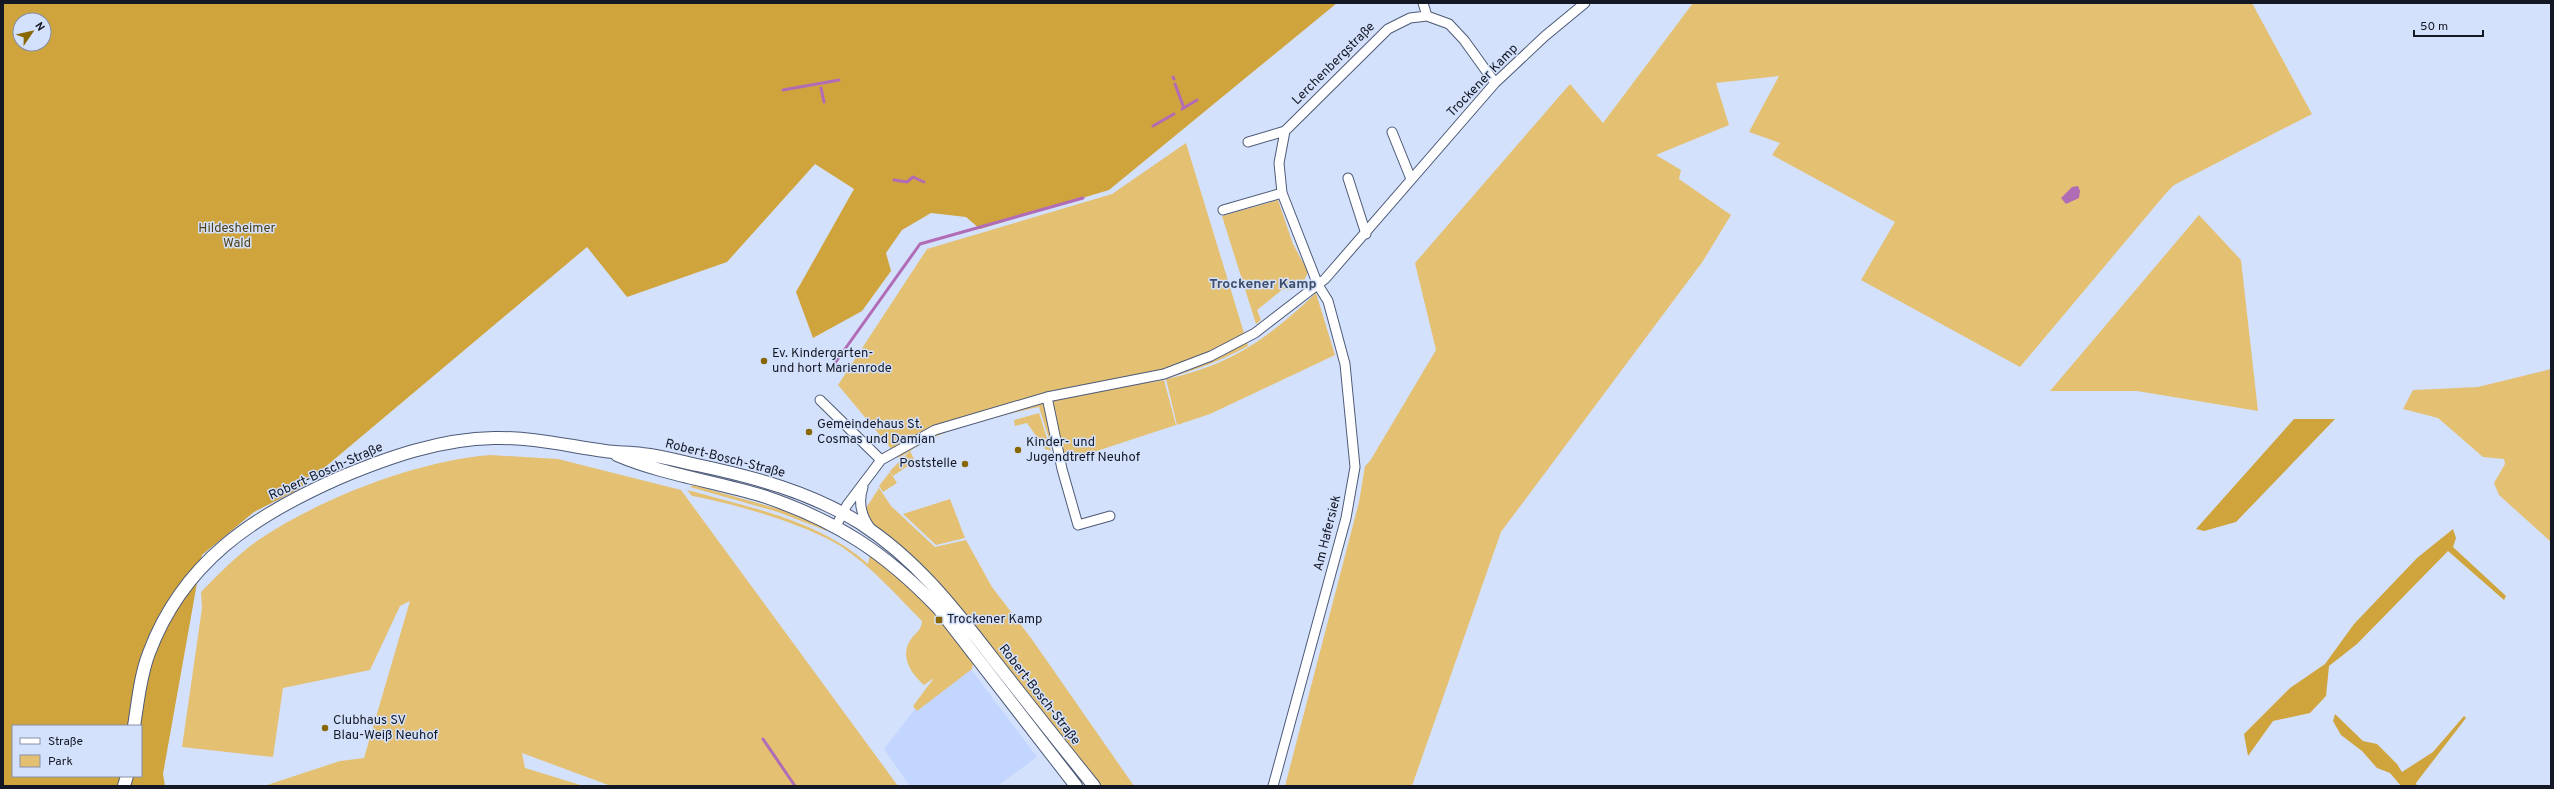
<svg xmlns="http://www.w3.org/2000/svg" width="2554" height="789" viewBox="0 0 2554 789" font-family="Overpass,sans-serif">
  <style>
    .built { fill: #c3d6ff }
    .green { fill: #e4c073 }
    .forest { fill: #d0a43d; fill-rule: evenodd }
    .water { fill: #b06cb4 }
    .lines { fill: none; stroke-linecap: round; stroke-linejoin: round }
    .stream { stroke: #b06cb4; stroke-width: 3 }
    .minor-casing { stroke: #4d5a77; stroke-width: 11 }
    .secondary-casing { stroke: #4d5a77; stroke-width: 14 }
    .minor { stroke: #fff; stroke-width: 9 }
    .secondary { stroke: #fff; stroke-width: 12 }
    .poi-dot { fill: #886603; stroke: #d4e1fc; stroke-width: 1.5 }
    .labels { text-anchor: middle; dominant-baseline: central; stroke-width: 3; stroke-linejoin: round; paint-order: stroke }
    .street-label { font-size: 13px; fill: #131824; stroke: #d4e1fc }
    .park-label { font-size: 13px; fill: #4f3d12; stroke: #d4e1fc }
    .poi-label { font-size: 13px; fill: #131824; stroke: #d4e1fc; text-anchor: start }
    .neighbourhood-label { font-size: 14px; font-weight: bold; fill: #414e6a; stroke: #d4e1fc }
  </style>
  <rect width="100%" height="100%" fill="#d4e1fc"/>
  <path class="built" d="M967,664L1037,757L997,786H910L884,749L928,692Z"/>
  <path class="green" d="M1693,3H2252L2312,114L2174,185L2167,192L2020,367L1861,280L1895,222L1772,155L1780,143L1749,132L1779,76L1716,83L1729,125L1656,155L1681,170L1679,179L1731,215L1703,261L1501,532L1412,786H1285L1359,502L1365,466L1370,461L1436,350L1415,263L1570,84L1603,123Z
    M1186,143L1248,346C1172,388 1081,394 998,417C968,425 935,433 910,451L915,461L893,476L890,471L910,451L899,458L838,385L927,249L1112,194Z
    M1278,200L1293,244L1308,272L1303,283L1293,290L1283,289L1257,310L1261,320L1256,324L1222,216Z
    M2199,215L2241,260L2258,411L2137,391H2050Z
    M1316,293L1335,355L1210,414L1177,425L1166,379C1232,365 1268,338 1316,293Z
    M2551,369V542L2499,495L2494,483L2505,464L2504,459L2483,457L2438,418L2403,409L2413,390L2478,387Z
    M1164,380L1176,425L1057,464L1039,407Z
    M1039,413L1051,451L1045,449L1027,423L1015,426L1014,420Z
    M490,455L558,459L681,490L898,786H611L522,753L525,768L584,786H264L340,761L364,758L410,601L400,606L370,670L283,688L273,757L182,747L202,608L201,592C220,573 238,554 260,539C321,498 417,461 490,455Z
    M890,472L897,483L883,492L879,486Z
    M693,485L779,509L828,529L827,531L778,512L690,487Z
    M879,488L891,506L935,547L966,540L992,587L1031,638L1134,786H1100L1044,715L894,543L862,514Z
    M687,490C748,507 819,520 868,564L871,550L920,593L974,660L972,669L917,711L913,706L934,678L924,685C911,674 899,656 911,639C915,633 922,630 922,621C897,596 872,567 842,547C808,525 733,503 692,496Z
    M950,499L965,538L936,545L903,514Z"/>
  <path class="forest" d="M3,3H1337L1109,190L980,229L966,217L931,213L902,230L886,253L891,271L862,311L813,338L796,292L854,189L815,164L727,262L627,297L587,247L299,489L254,512L202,555L163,774L165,786H3ZM20,20H44V44H20ZM13,726H141V776H13Z
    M2294,419H2335L2236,522L2204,531L2196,529Z
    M2453,529L2456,538L2453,547L2506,596L2504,600L2448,551L2357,644L2329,666L2326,696L2310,713L2273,721L2248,756L2244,734L2290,688L2325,664L2354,624L2417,558Z
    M2335,714L2363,741L2377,744L2397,764L2402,772L2433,752L2464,716L2466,718L2416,783L2417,786H2401L2390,773L2377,768L2362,751L2341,735L2333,721Z"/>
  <path class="water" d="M2078,186L2080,191L2079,198L2066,204L2061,198L2072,187Z"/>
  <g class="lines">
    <path class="stream" d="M1173,77L1174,79
      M1175,84L1184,108
      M821,88L824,102
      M783,90L839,80
      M1182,109L1197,100
      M1153,126L1174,114
      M894,180L907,182L913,177L924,182
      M835,363L920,244L1083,198
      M763,739L795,786"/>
    <g class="minor-casing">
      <path id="minor" d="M1423,3L1427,16
        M1392,132L1411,179
        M1248,142L1285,131
        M1348,178L1366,234
        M1223,210L1282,193
        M1318,285L1282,193L1279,163L1285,131L1388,29L1410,18L1427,16L1449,24L1464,40L1495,83
        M1047,397L1062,469L1078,525L1110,516
        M820,400L881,460
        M863,487C858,502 861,516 871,529
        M836,526L847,505L881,460L935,430L1047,397L1164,374L1211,356L1255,333L1325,279L1495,83L1545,36L1585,3
        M1273,786L1346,518L1355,467L1345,364L1328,301L1318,285"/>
    </g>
    <g class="secondary-casing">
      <path id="secondary" d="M617,455C664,475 714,481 763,496C837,521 886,553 939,609L1076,786
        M134,726C138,702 140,676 149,653C183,562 253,516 339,478C389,457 440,439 494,438C533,437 568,446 605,451C617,453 630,452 642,454C661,456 679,461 697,465C754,477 810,492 860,523C915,558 954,608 994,660C1027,702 1060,744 1094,786
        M124,786L127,776"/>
    </g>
    <use href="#minor" class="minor"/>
    <use href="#secondary" class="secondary"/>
  </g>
  <g class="poi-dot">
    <circle cx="764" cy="361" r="4"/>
    <circle cx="809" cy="432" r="4"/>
    <circle cx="1018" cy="450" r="4"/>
    <circle cx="965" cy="464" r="4"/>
    <rect x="935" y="616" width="8" height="8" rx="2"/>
    <circle cx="325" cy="728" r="4"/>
  </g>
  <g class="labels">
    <g class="street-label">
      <text transform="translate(1334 64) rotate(-45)">Lerchenbergstraße</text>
      <text transform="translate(1483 81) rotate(-46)">Trockener Kamp</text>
      <text transform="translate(725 459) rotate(14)">Robert-Bosch-Straße</text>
      <text transform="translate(326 472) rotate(-24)">Robert-Bosch-Straße</text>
      <text transform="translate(1328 533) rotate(-76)">Am Hafersiek</text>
      <text transform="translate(1039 695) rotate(52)">Robert-Bosch-Straße</text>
    </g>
    <g class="park-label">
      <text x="237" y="229">Hildesheimer<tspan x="237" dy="15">Wald</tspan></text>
    </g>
    <g class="poi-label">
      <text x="772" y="354">Ev. Kindergarten-<tspan x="772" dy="15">und hort Marienrode</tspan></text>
      <text x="817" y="425">Gemeindehaus St.<tspan x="817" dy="15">Cosmas und Damian</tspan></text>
      <text x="1026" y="443">Kinder- und<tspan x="1026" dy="15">Jugendtreff Neuhof</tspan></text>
      <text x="957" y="464" text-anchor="end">Poststelle</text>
      <text x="947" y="620">Trockener Kamp</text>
      <text x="333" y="721">Clubhaus SV<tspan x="333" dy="15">Blau-Weiß Neuhof</tspan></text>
    </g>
    <g class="neighbourhood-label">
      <text x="1263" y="284">Trockener Kamp</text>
    </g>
  </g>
  <rect width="2554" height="789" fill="none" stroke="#131824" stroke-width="8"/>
  <rect x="12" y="725" width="130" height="52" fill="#d4e1fc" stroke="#8791a6"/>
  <rect x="20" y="738" width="20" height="6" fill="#ffffff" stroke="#8791a6"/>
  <text x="48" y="745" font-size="12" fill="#131824">Straße</text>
  <rect x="20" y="755" width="20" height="12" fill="#e4c073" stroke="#8791a6"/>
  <text x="48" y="765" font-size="12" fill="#131824">Park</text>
  <g transform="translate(32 32) rotate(56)"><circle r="19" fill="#d4e1fc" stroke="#8791a6"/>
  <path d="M0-3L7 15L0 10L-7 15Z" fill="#886603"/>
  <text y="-6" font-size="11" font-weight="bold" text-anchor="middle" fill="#131824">N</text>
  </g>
  <path d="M2414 30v6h69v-6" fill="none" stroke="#131824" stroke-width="2"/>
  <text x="2420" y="30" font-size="12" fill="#131824" stroke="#d4e1fc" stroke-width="3" paint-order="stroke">50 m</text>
</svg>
